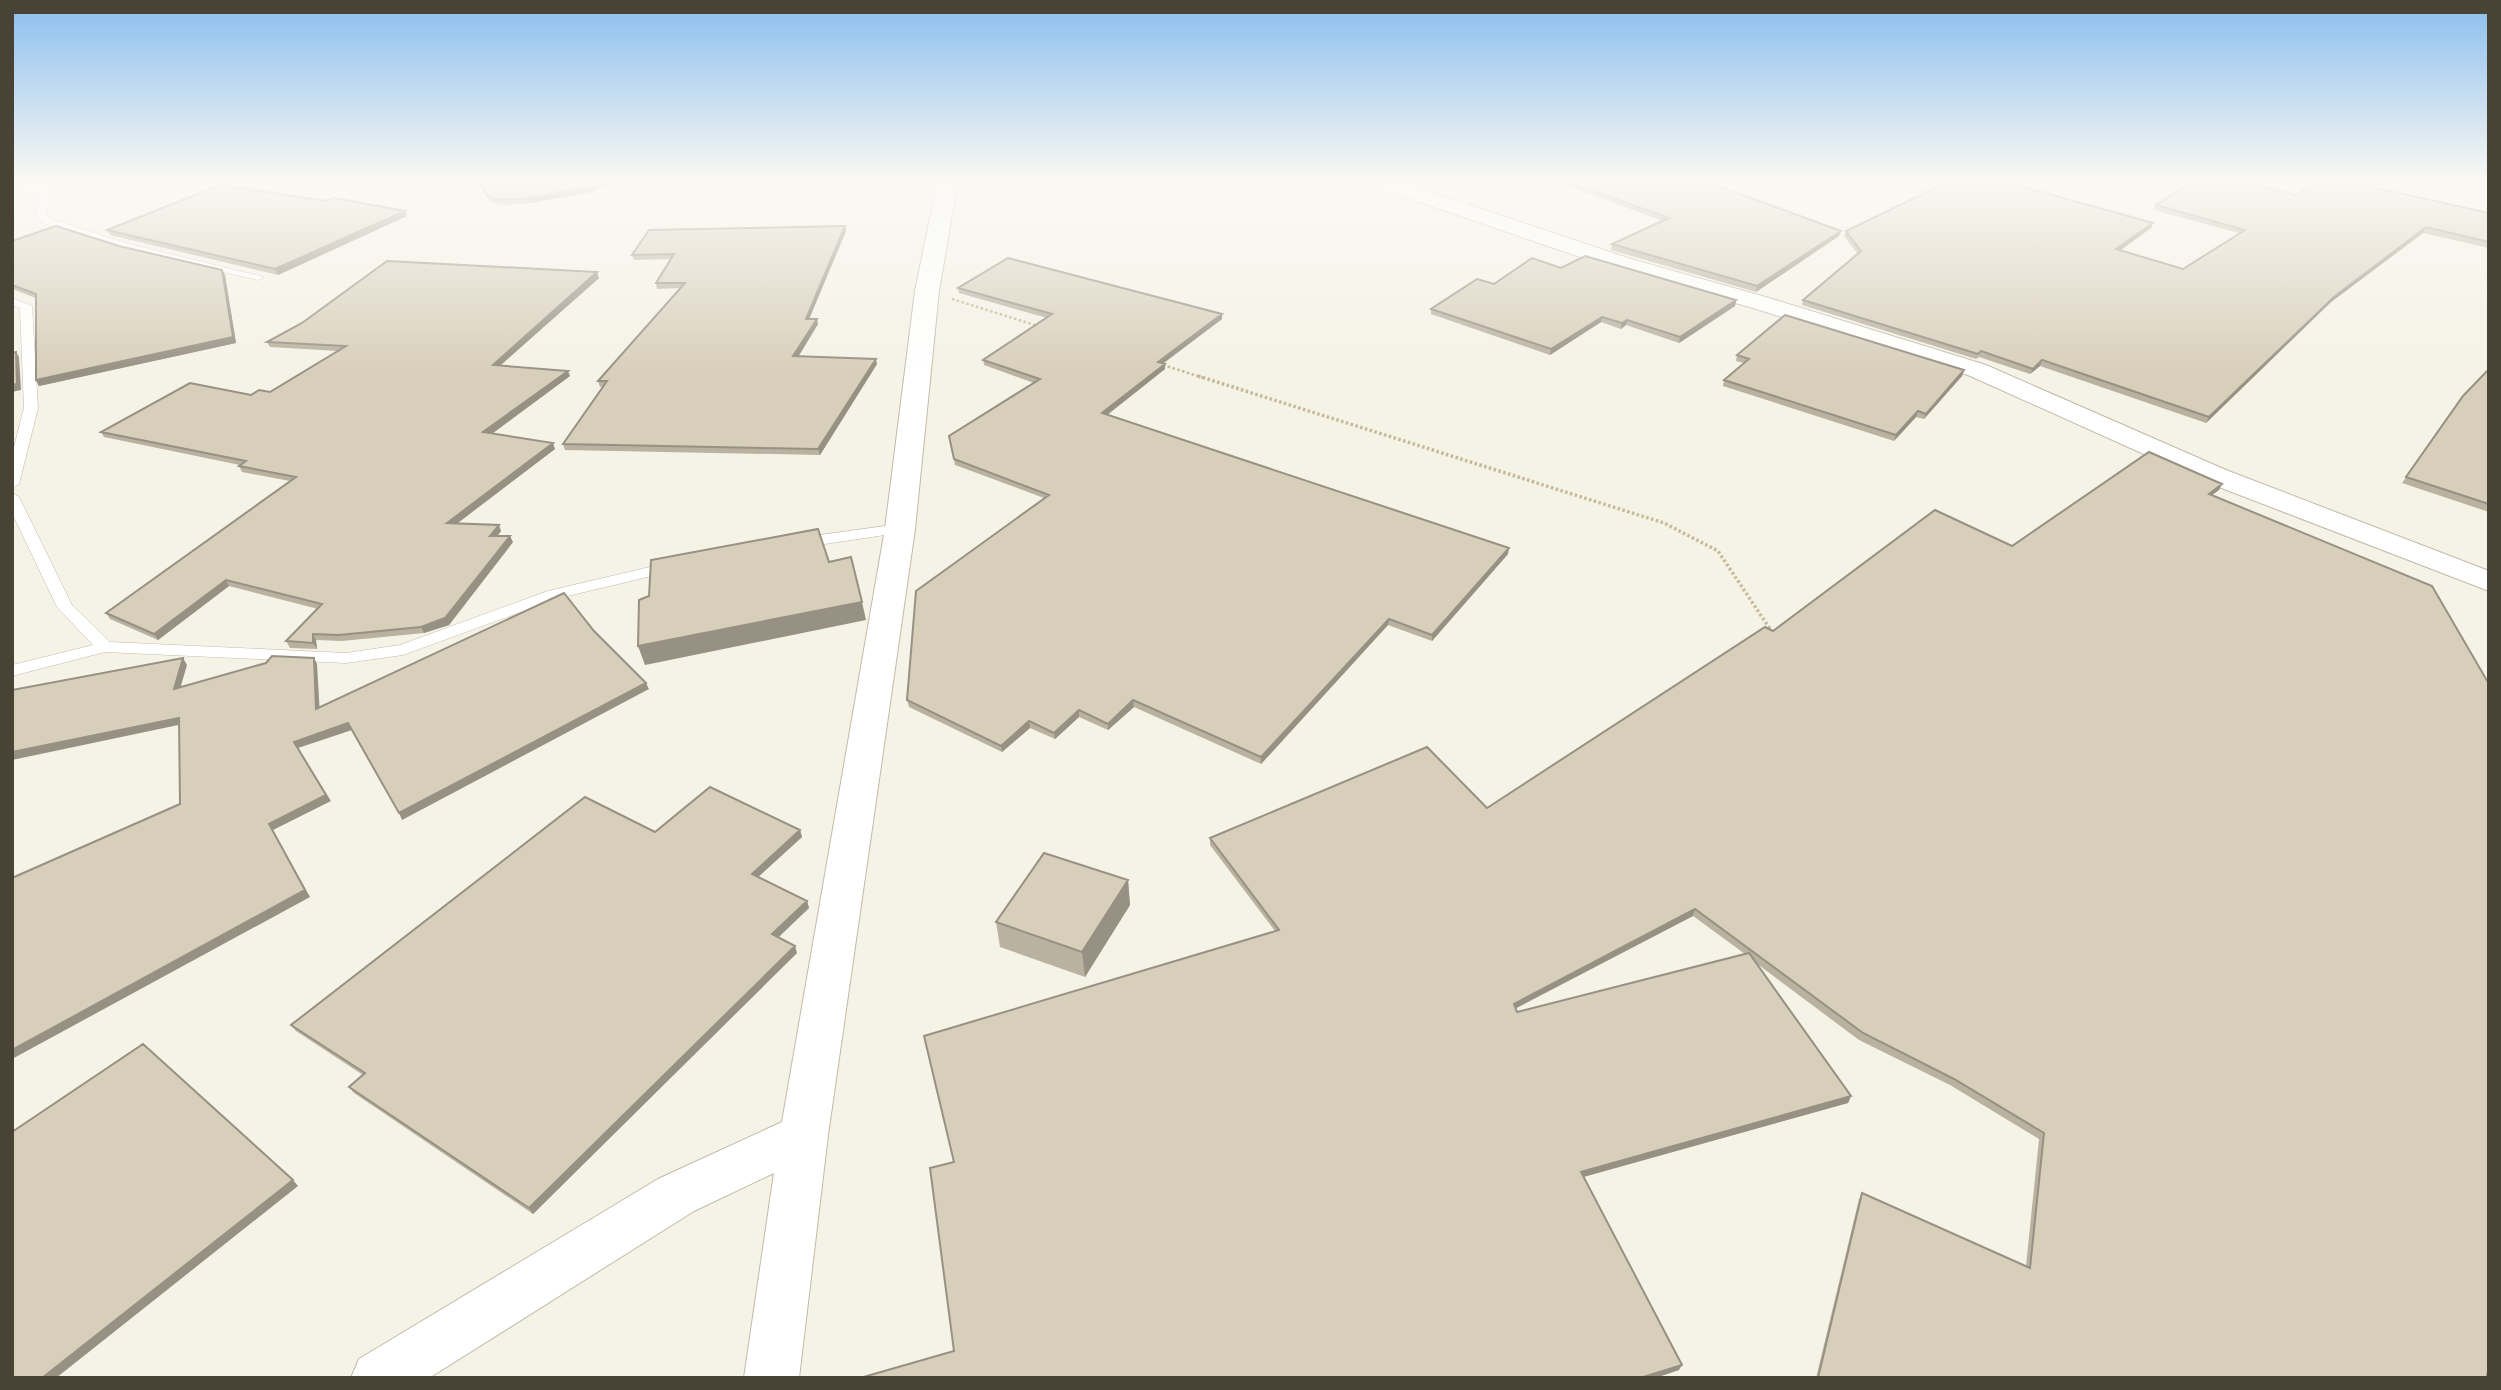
<svg xmlns="http://www.w3.org/2000/svg" width="2501" height="1390" viewBox="0 0 2501 1390" font-family="Figtree,sans-serif">
  <style>
    .lines { fill: none; stroke-linecap: round; stroke-linejoin: round }
    .lane-casing { stroke: #c1bba8; stroke-width: 1 }
    .street-casing { stroke: #c1bba8; stroke-width: 2 }
    .path-far1 { stroke: #c5b998; stroke-width: 2.5; stroke-dasharray: 2.5 2.5; stroke-linecap: butt }
    .path { stroke: #c5b998; stroke-width: 3.5; stroke-dasharray: 2.5 2.5; stroke-linecap: butt }
    .lane { fill: #fff; fill-rule: evenodd }
    .street { fill: #fff; fill-rule: evenodd }
    .wall { fill: #bab2a1; fill-rule: evenodd }
    .shaded-wall { fill: #979183 }
    .building { fill: #d8cfbb; stroke: #979183; stroke-width: 2 }
  </style>
  <rect width="100%" height="100%" fill="#f5f2e6"/>
  <g class="lines">
    <g class="lane-casing">
      <path id="lane" d="M1521,179H1537L1457,207L1448,205Z
        M37,184L53,191L45,213L51,219L129,244L264,277L258,280L122,249L43,223L35,214L42,192L12,191V185Z
        M12,298L32,306L38,408L19,484L12,488V455L24,408L20,308L12,305Z
        M12,493L19,497L72,605L110,642L346,653L400,645L548,591L671,562L679,567L677,570L559,598L403,655L346,663L105,652L12,676V665L93,645L57,607L12,513Z
        M900,524L908,529L905,532L798,548L790,543L798,538Z"/>
    </g>
    <g class="street-casing">
      <path id="street" d="M938,179H958L939,291L915,529L828,1135L799,1378H744L774,1173L694,1211L429,1378H351L359,1359L658,1179L782,1122L885,529L915,291Z
        M1361,179H1392L1631,259L1769,298L1986,365L2226,470L2489,571V591L2206,482L1968,375L1753,308L1615,269L1364,183Z"/>
    </g>
    <path class="path-far1" d="M952,299L1041,327
      M1163,365L1204,378"/>
    <path class="path" d="M1198,376L1664,523L1718,551L1772,632"/>
    <use href="#lane" class="lane"/>
    <use href="#street" class="street"/>
  </g>
  <path class="wall" d="M478,179L591,192L530,203L501,205L489,201Z
    M1557,179H1699L1839,236L1756,292L1611,250L1612,244L1663,221L1556,182Z
    M2296,195L2489,213V248L2423,233L2331,302L2206,423L2040,366L2030,374L1979,357L1976,359L1802,305L1803,300L1858,254L1844,236L1846,231L2151,228L2119,250L2183,269L2239,233L2154,210L2156,205Z
    M407,216L278,275L110,235L107,230Z
    M846,231L809,319L818,324L798,357L877,364L820,455L565,450L563,444L603,386L600,387L598,381L680,288L657,289L656,283L671,259L634,260L632,255Z
    M12,241L119,246L222,270L225,275L236,343L39,386L36,380V298L12,289Z
    M1561,268L1736,300L1735,306L1679,343L1626,325L1621,329L1601,322L1550,355L1431,314V309L1494,284Z
    M599,278L501,365L570,376L492,434L555,449L457,523L501,531L497,536L513,542L449,625L424,633L342,641L316,640L317,649L290,648L286,641L318,609L229,586L158,640L110,619L106,613L290,481L242,472L239,466L240,465L104,437L101,432L251,395L270,392L338,351L270,347L267,342Z
    M958,288L1222,319L1164,363L1165,369L1107,415L1508,554L1432,641L1388,625L1261,764L1134,707L1108,730L1079,717L1055,739L1030,728L1002,752L909,707L907,700L1044,498L955,465L949,436L1034,383L984,365L983,360L1047,318L959,293Z
    M1737,355L1964,370L1962,376L1924,419L1916,417L1894,441L1723,386L1724,380L1744,363L1736,361Z
    M2489,369V512L2402,483L2463,396Z
    M2219,490L2212,495L2486,1378H1816L1859,1199L1862,1193L2026,1266L2039,1139L1950,1085L1859,1040L1756,963L1851,1096L1848,1103L1584,1177L1679,1370L1655,1378H860L954,1351V1162L1275,931L1210,845V838L1487,808L1773,631L2012,546ZM1693,916L1745,954L1517,1012L1515,1009Z
    M800,830L802,837L758,877L807,901L809,908L778,938L797,953L533,1214L354,1093L349,1087L363,1075L296,1031L291,1025L655,832Z
    M1128,880L1130,905L1085,977L1000,947L996,922Z"/>
  <path class="shaded-wall" d="M609,179H623L591,192L530,203L528,198Z
    M405,211L407,216L278,275L275,269Z
    M2153,223L2151,228L2114,255L2116,249Z
    M845,226L846,231L807,324L806,319Z
    M2426,227L2423,233L2331,302L2206,423L2209,417L2334,297Z
    M1841,231L1839,236L1756,292L1757,286Z
    M222,270L225,275L236,343L39,386L36,380Z
    M597,272L599,278L495,370L493,365Z
    M1736,300L1735,306L1679,343L1680,337Z
    M1222,314V319L1158,367V362Z
    M1602,317L1601,322L1550,355L1551,349Z
    M817,319L818,324L795,362L793,356Z
    M1627,320L1626,325L1621,329L1622,323Z
    M16,352L19,357L21,390L12,392Z
    M876,359L877,364L820,455L818,449Z
    M2042,360L2040,366L2030,374L2033,369Z
    M1165,364V369L1102,419V413Z
    M1964,370L1962,376L1924,419L1926,414Z
    M568,371L570,376L486,438L483,432Z
    M1918,411L1916,417L1894,441L1896,435Z
    M553,443L555,449L450,529L447,523Z
    M2222,484L2219,490L2205,500L2209,494Z
    M499,525L501,531L493,542L490,536Z
    M510,536L513,542L449,625L424,633L421,627Z
    M1509,548L1508,554L1432,641V635Z
    M226,580L229,586L158,640L154,634Z
    M862,602L866,620L645,665L638,646Z
    M1389,619L1388,625L1261,764V757Z
    M313,634L316,640L317,649L313,643Z
    M183,658L187,665L178,696L174,689Z
    M314,658L317,664L320,716L316,709Z
    M646,683L649,689L402,820L399,813Z
    M1133,700L1134,707L1108,730V724Z
    M1079,710V717L1055,739L1054,733Z
    M179,718L183,724L12,760V752Z
    M1029,721L1030,728L1002,752L1001,746Z
    M348,723L352,730L298,748L331,801L273,830L310,897L12,1059V1050L294,742Z
    M800,830L802,837L755,880L752,874Z
    M1128,880L1130,905L1085,977L1082,952Z
    M807,901L809,908L774,941L772,934Z
    M1695,909L1693,916L1512,1010L1514,1004Z
    M795,946L797,953L533,1214L529,1208Z
    M1851,1096L1848,1103L1579,1178L1581,1172Z
    M293,1180L298,1186L56,1378H42Z
    M1682,1365L1679,1370L1655,1378H1640Z"/>
  <path class="building" d="M478,179H609L589,187L528,198L499,200L487,196Z
    M1561,179H1699L1841,231L1757,286L1612,244L1669,218Z
    M1953,179H1995L2153,223L2116,249L2183,269L2245,230L2156,205L2197,179H2234L2296,195L2320,179H2336L2489,213V242L2426,227L2334,297L2209,417L2042,360L2033,369L1981,351L1978,354L1803,300L1861,251L1846,231Z
    M220,185L326,201L335,198L405,211L275,269L107,230Z
    M56,226L119,246L222,270L233,337L36,380V294L12,285V241Z
    M845,226L806,319H817L793,356L876,359L818,449L563,444L607,381H598L685,283H656L674,254L632,255L649,230Z
    M1585,256L1736,300L1680,337L1627,320L1622,323L1602,317L1551,349L1431,309L1477,279L1494,284L1532,258L1561,268Z
    M1008,258L1222,314L1158,362L1165,364L1102,413L1509,548L1432,635L1389,619L1261,757L1133,700L1108,724L1079,710L1054,733L1029,721L1001,746L907,700L916,591L1049,495L954,459L949,436L1040,379L983,360L1052,314L958,288Z
    M387,261L597,272L493,365L568,371L483,432L553,443L447,523L499,525L490,536H510L445,618L421,627L339,635L313,634V643L286,641L322,604L226,580L154,634L106,613L296,477L239,466L246,461L101,432L190,383L251,395L259,390L270,392L346,346L267,342L302,323Z
    M1785,315L1964,370L1926,414L1918,411L1896,435L1724,380L1749,359L1737,355Z
    M16,352L17,384L12,385V353Z
    M2489,369V504L2406,477L2463,396Z
    M2149,452L2222,484L2209,494L2432,586L2489,684V1370L2486,1378H1818L1862,1193L2030,1268L2044,1133L1954,1079L1863,1033L1695,909L1514,1004L1517,1012L1749,953L1851,1096L1581,1172L1682,1365L1640,1378H860L954,1351L930,1168L954,1162L924,1036L1279,930L1210,838L1427,747L1487,808L1765,627L1773,631L1935,510L2012,546Z
    M818,529L829,562L851,557L862,602L638,646L639,600L649,596L651,560Z
    M564,593L594,631L646,683L399,813L348,723L294,742L326,795L269,824L305,890L12,1050V878L180,804L179,718L12,752V690L183,658L174,689L266,663L272,656L314,658L316,709Z
    M710,787L800,830L752,874L807,901L772,934L795,946L529,1208L349,1087L365,1073L291,1025L585,797L655,832Z
    M1044,853L1128,880L1082,952L996,922Z
    M143,1044L293,1180L42,1378H12V1132Z"/>
  <linearGradient id="sky" x2="0" y2="1"><stop stop-color="#8abdee"/><stop offset="0.48" stop-color="#faf9f4"/><stop offset="1" stop-color="#faf9f4" stop-opacity="0"/></linearGradient>
  <rect width="2501" height="374" fill="url(#sky)"/>
  <rect width="2501" height="1390" fill="none" stroke="#494335" stroke-width="28"/>
</svg>
